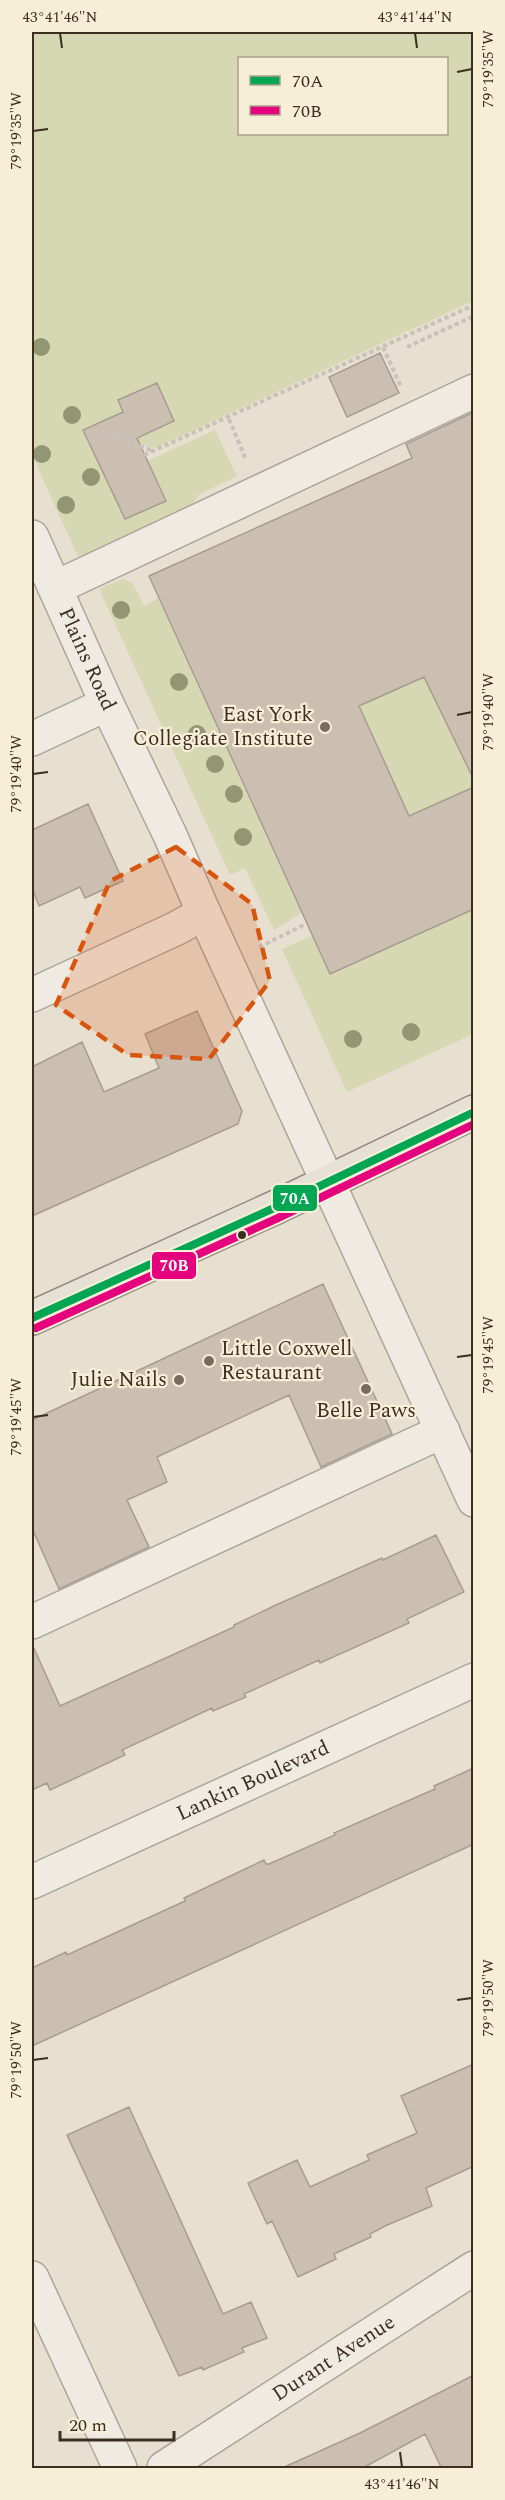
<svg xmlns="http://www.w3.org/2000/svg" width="505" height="2500" viewBox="0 0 505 2500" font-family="Spectral,serif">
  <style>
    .green { fill: #d6d7b3; fill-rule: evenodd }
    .building { fill: #cbbfb2; stroke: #a89c90; stroke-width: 1.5 }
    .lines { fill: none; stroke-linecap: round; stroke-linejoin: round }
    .minor-casing { stroke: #ada599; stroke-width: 36 }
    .major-casing { stroke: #928b80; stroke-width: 36 }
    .path { stroke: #c8c2b9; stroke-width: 4; stroke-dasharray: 4.5 3; stroke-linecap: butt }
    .minor { stroke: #efebe3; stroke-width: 33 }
    .major { stroke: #e6e1d4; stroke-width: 33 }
    .bus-1-casing { stroke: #f7eed8; stroke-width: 12 }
    .bus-2-casing { stroke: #f7eed8; stroke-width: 12 }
    .bus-1 { stroke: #00a651; stroke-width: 8 }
    .bus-2 { stroke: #e5007d; stroke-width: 8 }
    .tree { fill: #929673 }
    .marked { fill: #d7550e; fill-opacity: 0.2; stroke: #d7550e; stroke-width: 4.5; stroke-dasharray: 12 8; stroke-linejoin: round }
    .ticks { fill: none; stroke: #3d2e20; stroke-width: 2 }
    .poi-dot { fill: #786c5e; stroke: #f7eed8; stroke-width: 2 }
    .bus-dot { fill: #3d2e20; stroke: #f7eed8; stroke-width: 2 }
    .labels { text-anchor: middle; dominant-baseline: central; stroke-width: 4.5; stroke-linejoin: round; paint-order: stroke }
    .street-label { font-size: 21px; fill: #3d2e20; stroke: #f7eed8 }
    .poi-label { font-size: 21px; fill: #3d2e20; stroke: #f7eed8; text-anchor: end }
    .line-badge { stroke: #f7eed8; stroke-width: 2 }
    .badge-label { font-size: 16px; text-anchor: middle; font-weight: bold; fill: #fff }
    .neatline { fill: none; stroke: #3d2e20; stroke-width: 2 }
    .ticks-label { font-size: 15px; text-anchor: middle; fill: #3d2e20 }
  </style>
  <rect width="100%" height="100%" fill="#e7e0d1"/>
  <path class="green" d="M32,32H473V301L155,448L102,432L98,423L83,430L92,451L107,444L147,461L215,430L237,476L200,494L188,510L79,559L32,455ZM240,58H446V134H240ZM157,383L174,421L135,438L118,400Z
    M123,579L133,583L144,606L158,598L301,913L274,930L245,868L230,875L99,589Z
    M424,676L473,780V787L409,816L359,706Z
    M473,909V1034L347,1092L282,949L312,936L330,974Z"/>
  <path class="building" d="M380,353L399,393L347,417L329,377Z
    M157,383L174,421L137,438L166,501L125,519L83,430L123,412L118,400Z
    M474,412V780L424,677L359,706L409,816L474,787V909L330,974L149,576L412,458L406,444Z
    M88,804L123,881L85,898L80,887L39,906L32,888V830Z
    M197,1011L242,1111L238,1124L32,1216V1067L82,1042L104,1092L159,1068L145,1034Z
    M323,1284L392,1434L321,1467L289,1395L257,1410L157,1457L167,1482L127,1500L149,1547L59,1589L32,1528V1420Z
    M436,1535L464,1592L407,1619L409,1623L320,1663L319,1660L244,1694L246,1697L213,1711L212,1708L122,1750L125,1755L50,1790L47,1783L32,1790V1644L60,1706L234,1627V1625L276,1605L382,1558L383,1560Z
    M474,1768V1844L32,2046V1968L66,1952L67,1955L102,1939L185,1901L184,1898L264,1860L266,1864H269L335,1835L334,1833L435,1789L434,1786Z
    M474,2064V2166L426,2188L432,2206L385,2226L370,2234L371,2237L334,2254L336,2259L298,2277L272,2221L267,2224L248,2183L297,2160L310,2187L369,2160L367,2155L417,2133L401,2096Z
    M129,2107L223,2314L251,2302L267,2338L242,2348L244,2352L203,2370L202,2367L179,2376L67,2135Z
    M474,2375V2469H442L425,2434L361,2469H280L360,2433Z"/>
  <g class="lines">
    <g class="minor-casing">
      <g id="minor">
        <path id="s1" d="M32,537L107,704L170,835L204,913L474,1500"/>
        <path d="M55,588L474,391"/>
        <path d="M32,739L107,704"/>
        <path d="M32,995L177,928L204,913"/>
        <path d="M32,1622L443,1431"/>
        <path id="s2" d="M32,1882L474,1680"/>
        <path d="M32,2278L120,2468"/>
        <path id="s3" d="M164,2468L474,2268"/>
      </g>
    </g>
    <g class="major-casing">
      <path id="major" d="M32,1318L274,1208L474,1112"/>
    </g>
    <path class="path" d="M383,347L401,387
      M407,347L474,316
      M229,419L246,460
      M104,436L111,435L154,451
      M144,455L474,305
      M259,947L306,924"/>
    <use href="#minor" class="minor"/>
    <use href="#major" class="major"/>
    <g class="bus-1-casing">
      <path id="bus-1" d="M32,1318L274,1208L474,1112"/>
    </g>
    <g class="bus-2-casing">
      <path id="bus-2" d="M36,1328L278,1218L474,1124"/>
    </g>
    <use href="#bus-1" class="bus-1"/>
    <use href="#bus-2" class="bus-2"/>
  </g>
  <g class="tree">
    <circle cx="41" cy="347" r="9"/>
    <circle cx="72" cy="415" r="9"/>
    <circle cx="42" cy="454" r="9"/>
    <circle cx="91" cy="477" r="9"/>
    <circle cx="66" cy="505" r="9"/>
    <circle cx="121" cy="610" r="9"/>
    <circle cx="179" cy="682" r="9"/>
    <circle cx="197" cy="734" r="9"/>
    <circle cx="215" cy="764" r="9"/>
    <circle cx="234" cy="794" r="9"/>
    <circle cx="243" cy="837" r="9"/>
    <circle cx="411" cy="1032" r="9"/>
    <circle cx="353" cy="1039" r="9"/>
  </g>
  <path class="marked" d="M176,847L252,904L270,981L209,1059L128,1055L56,1005L110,881Z"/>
  <path class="ticks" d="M60,33L62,48M415,33L417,48M457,72L472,69M33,131L48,129M457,715L472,712M33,774L48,772M457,1357L472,1355M33,1417L48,1415M457,2000L472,1998M33,2060L48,2058M400,2452L402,2467"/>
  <g class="poi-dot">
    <circle cx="325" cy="727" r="6"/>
    <circle cx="209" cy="1361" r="6"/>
    <circle cx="179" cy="1380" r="6"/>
    <circle cx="366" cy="1389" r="6"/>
  </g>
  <circle class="bus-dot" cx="242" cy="1235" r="5"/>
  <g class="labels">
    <g class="street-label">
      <text stroke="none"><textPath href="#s1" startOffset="134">Plains Road</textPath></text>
      <text stroke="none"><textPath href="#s2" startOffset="243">Lankin Boulevard</textPath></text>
      <text stroke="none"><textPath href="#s3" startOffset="202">Durant Avenue</textPath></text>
    </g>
    <g class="poi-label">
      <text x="313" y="715">East York<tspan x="313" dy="24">Collegiate Institute</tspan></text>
      <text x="221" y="1349" text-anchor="start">Little Coxwell<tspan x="221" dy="24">Restaurant</tspan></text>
      <text x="167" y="1380">Julie Nails</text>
      <text x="366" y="1411" text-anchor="middle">Belle Paws</text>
    </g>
  </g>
  <g class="line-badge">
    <rect x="272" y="1184" width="46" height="28" rx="6" fill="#00a651"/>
    <rect x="151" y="1251" width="46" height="29" rx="6" fill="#e5007d"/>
  </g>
  <g class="badge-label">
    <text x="295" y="1204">70A</text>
    <text x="174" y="1271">70B</text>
  </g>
  <rect width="505" height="2500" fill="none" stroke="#f7eed8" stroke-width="66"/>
  <rect x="238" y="57" width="210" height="78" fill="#f7eed8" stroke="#ada18e" stroke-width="1.5"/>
  <rect x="250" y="76" width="30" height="9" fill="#00a651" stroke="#ada18e" stroke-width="1.5"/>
  <text x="292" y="87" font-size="18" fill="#3d2e20">70A</text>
  <rect x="250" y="106" width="30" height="9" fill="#e5007d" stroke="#ada18e" stroke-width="1.5"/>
  <text x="292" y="117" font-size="18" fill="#3d2e20">70B</text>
  <path d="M60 2431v9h114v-9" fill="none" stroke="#3d2e20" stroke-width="3"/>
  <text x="69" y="2431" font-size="18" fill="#3d2e20" stroke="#f7eed8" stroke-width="4.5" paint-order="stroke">20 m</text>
  <rect x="33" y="33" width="439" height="2434" class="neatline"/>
  <g class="ticks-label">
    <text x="60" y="22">43°41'46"N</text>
    <text x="415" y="22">43°41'44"N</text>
    <text transform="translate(488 69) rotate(-90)" y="5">79°19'35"W</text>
    <text transform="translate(16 131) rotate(-90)" y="5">79°19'35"W</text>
    <text transform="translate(488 712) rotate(-90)" y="5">79°19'40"W</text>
    <text transform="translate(16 774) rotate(-90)" y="5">79°19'40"W</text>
    <text transform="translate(488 1355) rotate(-90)" y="5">79°19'45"W</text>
    <text transform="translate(16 1417) rotate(-90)" y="5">79°19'45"W</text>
    <text transform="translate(488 1998) rotate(-90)" y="5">79°19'50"W</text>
    <text transform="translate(16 2060) rotate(-90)" y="5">79°19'50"W</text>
    <text x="402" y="2489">43°41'46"N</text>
  </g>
</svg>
